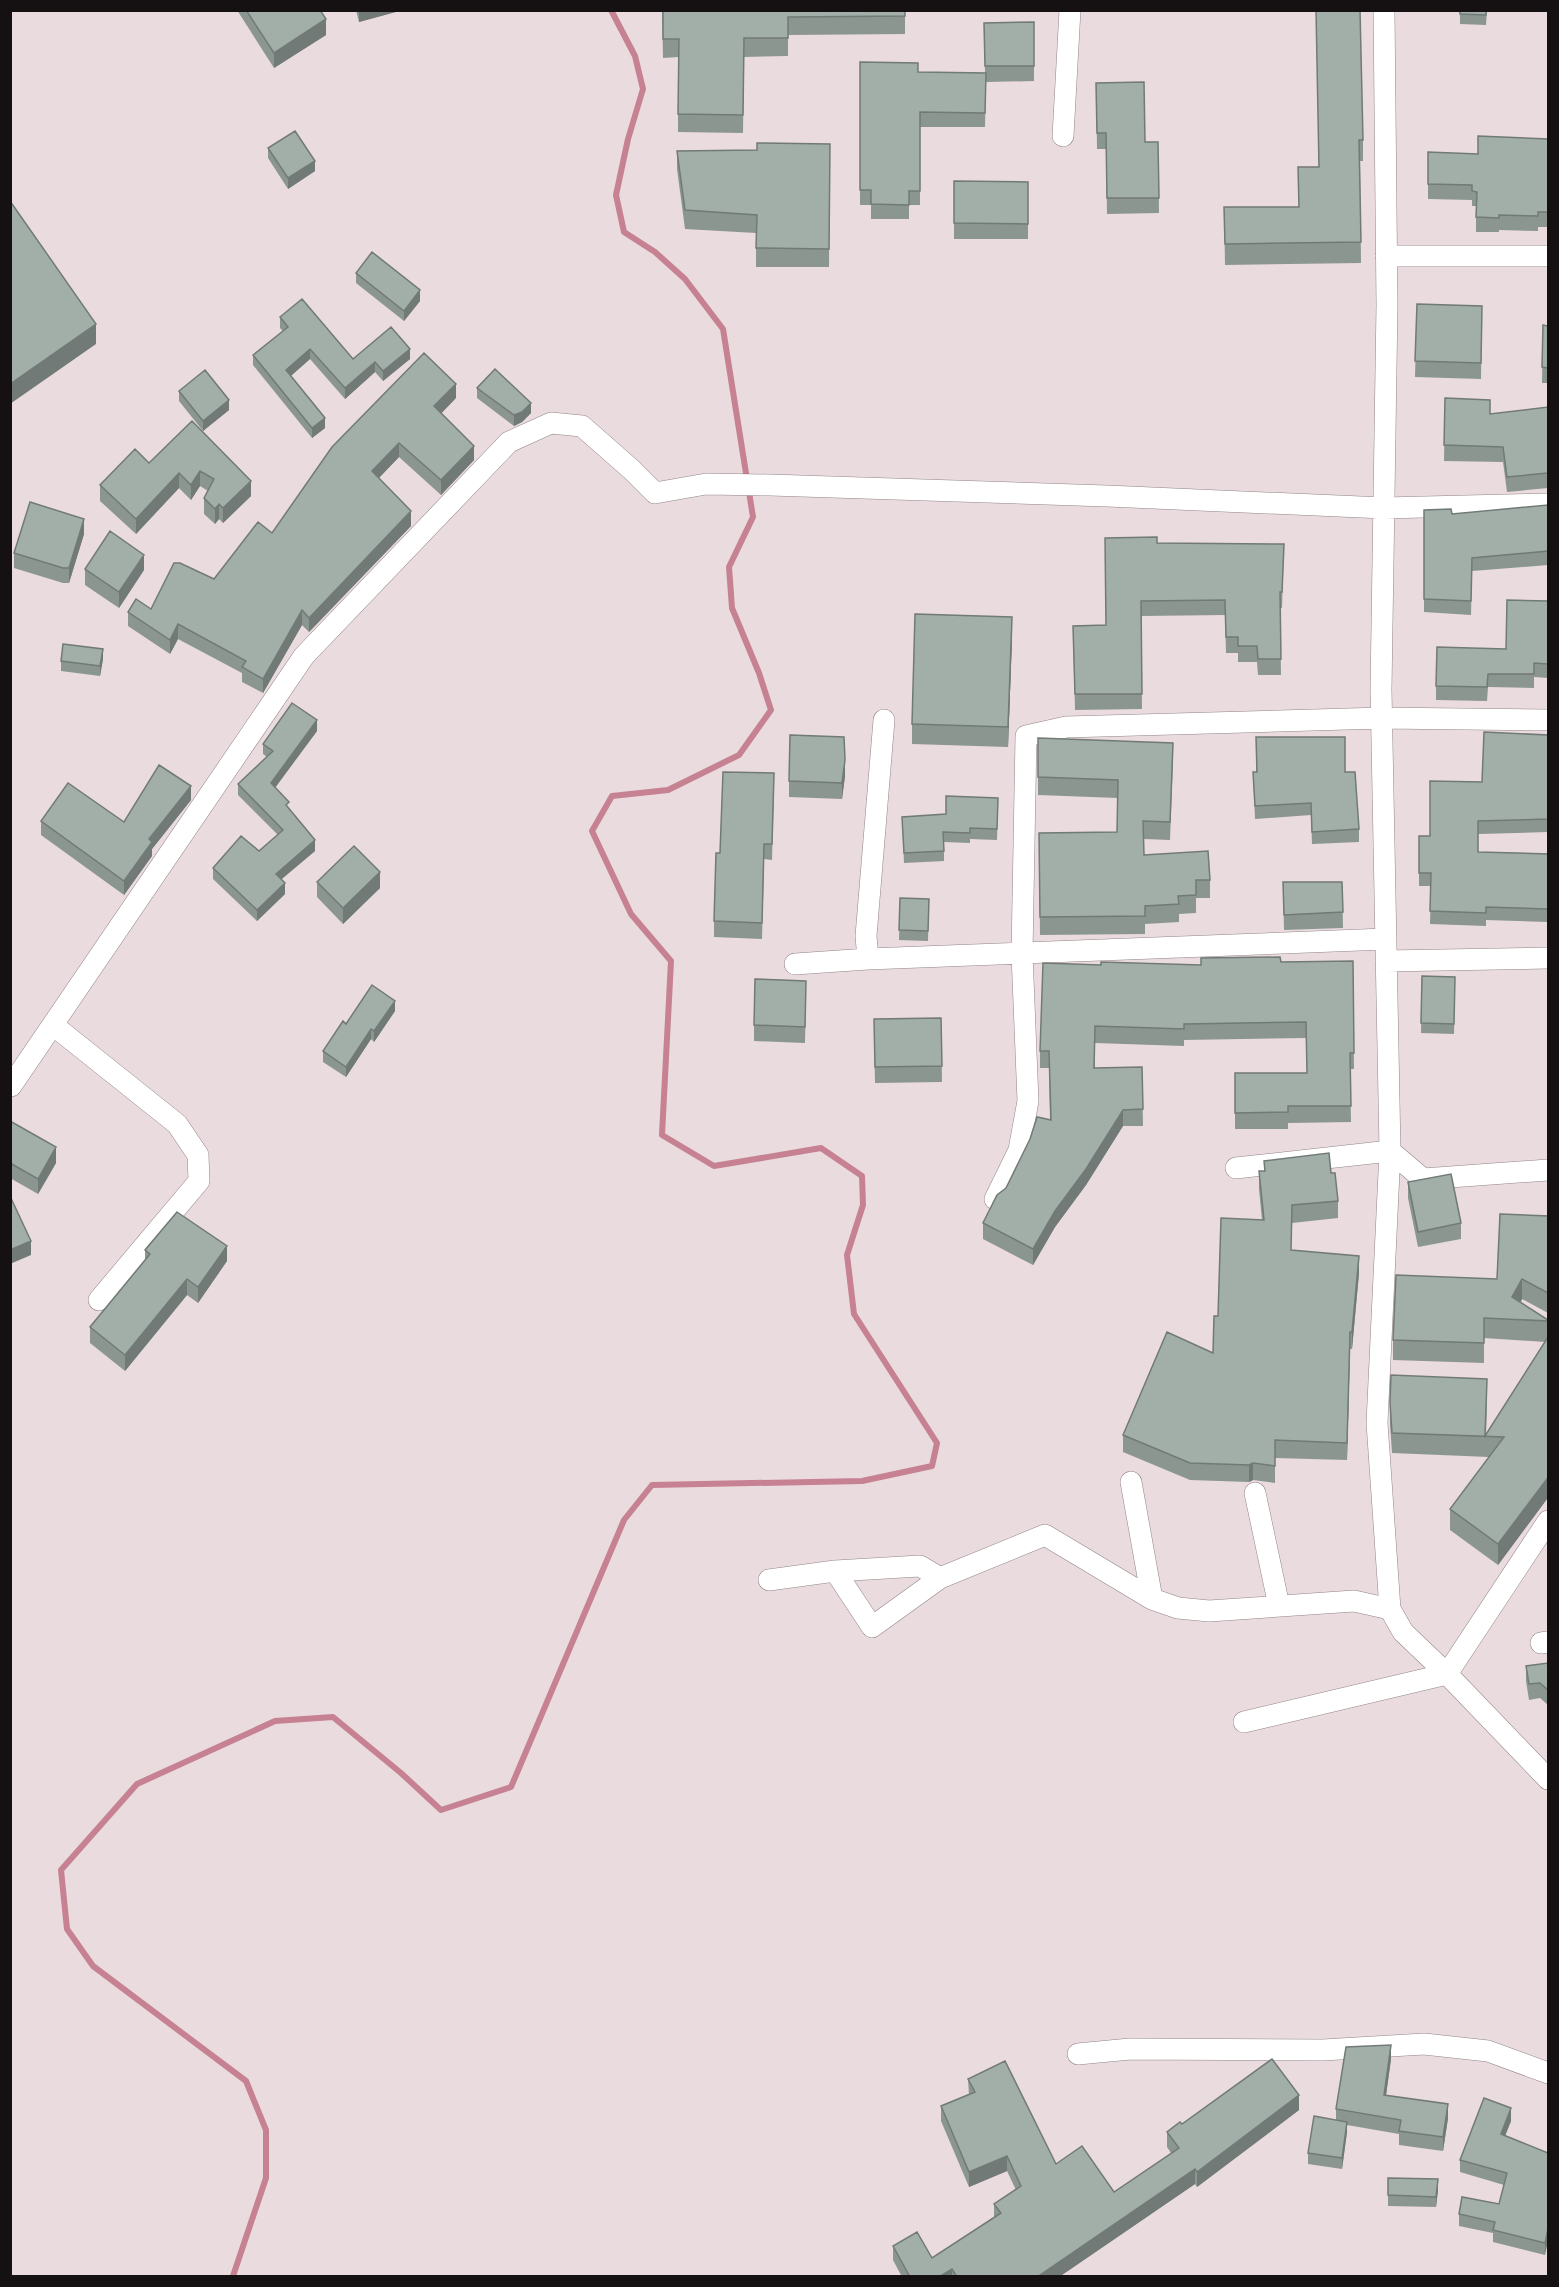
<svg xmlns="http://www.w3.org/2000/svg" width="1559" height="2287" viewBox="0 0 1559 2287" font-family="Literata,serif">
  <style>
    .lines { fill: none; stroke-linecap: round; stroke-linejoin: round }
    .stream { stroke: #c68192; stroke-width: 6 }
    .street-casing { stroke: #928587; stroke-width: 22 }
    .street { stroke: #fff; stroke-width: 21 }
    .wall { fill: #8b9691 }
    .shaded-wall { fill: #717a76 }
    .building { fill: #a2afa9; stroke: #717a76; stroke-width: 1.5 }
  </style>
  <rect width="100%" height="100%" fill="#eadbde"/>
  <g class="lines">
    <path class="stream" d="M233,2276L266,2178V2130L246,2081L93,1966L67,1929L61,1870L137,1784L275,1721L333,1717L401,1773L441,1810L511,1787L624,1520L652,1485L862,1481L932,1466L937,1443L854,1314L847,1255L863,1205L862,1176L821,1148L714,1166L662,1135L671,961L631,914L592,831L612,796L668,790L739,755L771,710L759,673L732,608L729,567L753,517L723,329L685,279L655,252L624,232L616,195L628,139L643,89L635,56L611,10"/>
    <g class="street-casing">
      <path id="street" d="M1384,10L1387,305L1381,690L1390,1151L1377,1423L1390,1609L1403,1632L1447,1674L1548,1779
        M1063,136L1070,10
        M1386,256H1548
        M868,959L866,936L884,720
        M1386,961L1548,958
        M795,964L868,959L1386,939
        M53,1025L177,1124L198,1155L199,1181L99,1300
        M11,1086L304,656L509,442L551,423L582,426L632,470L655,493L706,484L770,485L1107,496L1384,508L1548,504
        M1236,1168L1390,1151L1423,1179L1548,1170
        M995,1199L1019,1150L1028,1101L1022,954L1026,736L1066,727L1382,718L1548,720
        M1131,1482L1152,1599
        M1255,1493L1279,1606
        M835,1571L920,1566L940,1578
        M769,1580L835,1571L872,1627L940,1578L1045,1535L1152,1599L1178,1608L1209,1611L1354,1601L1390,1609
        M1541,1643L1548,1642
        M1244,1722L1447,1674L1548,1521
        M1078,2054L1130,2049L1323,2050L1424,2044L1488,2051L1548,2073"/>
    </g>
    <use href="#street" class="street"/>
  </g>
  <path class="wall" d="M237,10H320L326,35L274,68Z
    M356,10H403L359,22Z
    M662,10H905V34L788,35V56L744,57L743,133L678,132V57L663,58Z
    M1316,10L1363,140V161H1360L1361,263L1225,265L1224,207H1298L1319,167Z
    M1460,10H1487L1486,25L1460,24Z
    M1034,22V81L986,82L985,127H920V205H909V219H871V205H860V62L918,72L985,73L984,23Z
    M1096,83L1145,142H1158L1159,213L1107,214L1106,149H1097Z
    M1548,139V227H1538V231L1499,230V232H1476V206H1472V200L1428,199V152L1478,154Z
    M830,144L829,267H756V233L685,229L677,169V151L757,150Z
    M268,148L315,171L288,189L268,158Z
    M954,181L1028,182V239H954Z
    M356,273L420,301L404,321L356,283Z
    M1417,304L1482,306L1481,379L1415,377Z
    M280,317L353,359H410L383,381L375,372L345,399L310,359L291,376L325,428L312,438L253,365V355L283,331L280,328Z
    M1543,325L1548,326V383H1542Z
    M477,388L531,413L522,422L514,426L477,398Z
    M179,391L229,410L203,431L179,401Z
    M456,398L441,413L474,460L441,495L399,457L379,478L411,526L309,632L302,625L263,693L242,682V673L178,639L170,654L128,626V612L151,609L214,579L272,533Z
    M1445,398L1490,414L1548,407V488L1507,492L1503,462L1444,461Z
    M192,421L251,496L223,523L219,519L215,524L204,514V498L208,491L200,486L191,500L179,488L136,534L100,501V485L149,463Z
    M1424,510L1452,514L1548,512V565L1472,571L1471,615L1424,612Z
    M84,534L69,583H63L14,568V553Z
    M1157,543L1284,544L1282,608H1280L1281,675H1258L1257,662H1238V653H1226L1225,615L1141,616L1142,709L1075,710L1073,626L1106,625Z
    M85,569L144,570L119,608L85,585Z
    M1548,601V678L1534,677V688L1488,687L1487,701L1436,700V686L1506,649Z
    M1012,638L1008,747L912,744V724Z
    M103,659L100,676L61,671V661Z
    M317,731L275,788L315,851L281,879L285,894L257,921L213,879V868L259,851L278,835L238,795V784L267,757L263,754V744Z
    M1548,735V832L1478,834V852L1548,854V922L1486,920V926L1430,924L1431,886H1419V849L1430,836L1482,782Z
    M1256,737L1345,772L1359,829V842L1312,844L1311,815L1255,819L1253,772H1256Z
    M1038,738L1173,761L1170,840L1144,839V855L1210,880V898H1196V913L1179,914V922L1145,924V934L1040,935L1039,833L1117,832L1118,798L1038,795Z
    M845,776L842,799L789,797V781Z
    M774,789L772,860L764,859L762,939L714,937V921L720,853Z
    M998,798L997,840L970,839V843L944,842V861L904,863L902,817L946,814Z
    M191,800L152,849V856L124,895L41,835V821L124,822Z
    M317,882L380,888L343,924L317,897Z
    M1283,882H1342L1343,928L1284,930Z
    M900,898L929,899L928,941L899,940Z
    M1353,961L1354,1069H1350L1351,1122L1288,1123V1129H1235V1073H1307L1306,1038L1184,1040V1046L1095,1043V1068L1142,1067L1143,1126H1123L1086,1185L1055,1227L1033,1265L983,1239V1223L1006,1188L1050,1120L1049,1068H1040V1051L1101,965H1201L1281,962Z
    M1422,976L1455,977L1454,1034L1421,1033Z
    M806,996L805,1043L754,1041V1025Z
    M395,1011L374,1042L371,1039L346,1077L323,1062V1051L346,1024Z
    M941,1018L942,1082L875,1083L874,1035Z
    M10,1121L56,1163L38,1194L10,1178Z
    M1264,1161L1331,1173L1338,1201V1218L1292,1223L1291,1250L1359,1273L1352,1349H1350L1347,1460L1275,1458V1483L1253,1480L1249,1482L1190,1480L1123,1452V1435L1213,1353L1262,1220L1259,1189V1171H1264Z
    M1408,1182L1461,1223V1239L1418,1247L1408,1198Z
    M1548,1216V1313L1522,1299L1521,1302L1548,1320V1501L1547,1499L1498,1565L1450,1530V1509L1489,1457L1392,1453L1390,1423V1402L1487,1399L1486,1435L1546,1342L1484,1338V1363L1393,1360V1340L1497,1279Z
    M145,1250L227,1261L198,1303L187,1295L125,1371L90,1343V1327L145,1260Z
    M1548,1663V1705L1540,1698L1529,1700L1526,1681V1666Z
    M1391,2059L1386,2096L1448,2118L1443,2151L1399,2145V2134L1347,2125V2132L1342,2169L1308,2164V2153L1336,2120V2109Z
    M968,2079L1056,2164L1114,2192L1171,2153L1167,2147V2132L1182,2124L1299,2110L1197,2187L1195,2184L1059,2277H902L893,2260V2246L932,2258L994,2217V2204L1016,2190L1007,2171L969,2187L941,2121V2106L969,2095Z
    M1511,2121L1505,2136L1548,2153L1545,2255L1493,2242V2233L1459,2226V2214L1499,2204L1504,2185L1460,2172V2160Z
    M1438,2190L1436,2207L1388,2206V2195Z"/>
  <path class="shaded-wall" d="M359,10H403L359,22Z
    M326,19V35L274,68V53Z
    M315,161V171L288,189V178Z
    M420,290V301L404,321V311Z
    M96,324V344L10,404V384Z
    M310,349V359L286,380V370Z
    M410,349V359L383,381V371Z
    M375,362V372L345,399V388Z
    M456,384V398L434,421V406Z
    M229,400V410L203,431V421Z
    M531,403V413L522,422L514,426V415Z
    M325,418V428L312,438V428Z
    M399,443V457L372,485V471Z
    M474,446V460L441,495V480Z
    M200,471V486L191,500V485Z
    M179,473V488L136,534V519Z
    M251,481V496L223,523V508Z
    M219,504V519L215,524V509Z
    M411,511V526L309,632V618Z
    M84,519V534L69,583V568Z
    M144,555V570L119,608V592Z
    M302,610V625L263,693V679Z
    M1012,617V638L1008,747V727Z
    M178,624V639L170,654V640Z
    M103,649V659L100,676V666Z
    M317,720V731L271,793V783Z
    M845,760V776L842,799V783Z
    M191,786V800L152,849V856L124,895V881L149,839Z
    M315,840V851L276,884V874Z
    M380,872V888L343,924V908Z
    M285,883V894L257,921V910Z
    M395,1001V1011L374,1042V1031Z
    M371,1029V1039L346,1077V1067Z
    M1123,1110V1126L1086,1185L1055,1227L1033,1265V1249L1055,1211Z
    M56,1147V1163L38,1194V1179Z
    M31,1241V1255L10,1264V1250Z
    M227,1246V1261L198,1303V1287Z
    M1359,1256V1273L1352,1349V1332Z
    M187,1279V1295L125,1371V1355Z
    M1522,1279V1299L1512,1317V1297Z
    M1350,1332V1349L1347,1460V1443Z
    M1253,1463V1480L1249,1482V1465Z
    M1547,1479V1499L1498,1565V1544Z
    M1391,2045V2059L1384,2109V2095Z
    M1299,2095V2110L1197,2187V2172Z
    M1448,2104V2118L1443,2151V2137Z
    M1511,2108V2121L1501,2146V2134Z
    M1347,2122V2132L1342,2169V2158Z
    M1007,2156V2171L969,2187V2172Z
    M1195,2169V2184L1059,2277H1037Z
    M1438,2179V2190L1436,2207V2197Z
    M1548,2229V2241L1545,2255V2243Z
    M952,2269V2277H939Z"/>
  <path class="building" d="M246,10H320L326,19L274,53Z
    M663,10H905V16L788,17V38H744L743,115L678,114L679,39H663Z
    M1316,10H1360L1363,140H1359L1361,242L1225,244L1224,207H1299L1298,167H1319Z
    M1460,10H1486V15L1460,14Z
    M1034,22V66H985L984,23Z
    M860,62L918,63V72L986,73L985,113L920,112V191H909V205L871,204V190H860Z
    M1144,82L1145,142H1158L1159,198H1107L1106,133H1097L1096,83Z
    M295,131L315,161L288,178L268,148Z
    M1478,136L1548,139V212H1538V216L1499,215V218L1476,217L1477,192L1472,191V185L1428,184V152L1478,154Z
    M757,143L830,144L829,249L756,248L757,215L685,210L677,151L757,150Z
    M954,181L1028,182V224L954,223Z
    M10,201L96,324L10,384Z
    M372,252L420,290L404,311L356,273Z
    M302,299L353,359L391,327L410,349L383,371L375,362L345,388L310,349L286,370L325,418L312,428L253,355L288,327L280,317Z
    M1417,304L1482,306L1481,363L1415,361Z
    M1543,325L1548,326V368L1542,367Z
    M424,353L456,384L434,406L474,446L441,480L399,443L372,471L411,511L309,618L302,610L263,679L242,667L246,661L178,624L170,640L128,612L136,599L151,609L174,563H180L214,579L258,522L272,533L332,447Z
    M495,369L531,403L522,412L514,415L477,388Z
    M205,370L229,400L203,421L179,391Z
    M1445,398L1490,400V414L1548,407V473L1507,477L1503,447L1444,445Z
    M192,421L251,481L223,508L219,504L215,509L204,498L214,479L200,471L191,485L179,473L136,519L100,485L135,449L149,463Z
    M30,502L84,519L69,568H63L14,553Z
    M1548,505V551L1472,558L1471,601L1424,599V510L1451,509L1452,514Z
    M110,531L144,555L119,592L85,569Z
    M1157,537V543L1284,544L1282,592H1280L1281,659H1258L1257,646H1238V637H1226L1225,600L1141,601L1142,694H1075L1073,626L1106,625L1105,538Z
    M1507,600L1548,601V664L1534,663V674H1488L1487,687L1436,686L1437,647L1506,649Z
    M915,614L1012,617L1008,727L912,724Z
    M63,644L103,649L100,666L61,661Z
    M292,703L317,720L271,783L289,802L286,805L315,840L276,874L285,883L257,910L213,868L241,836L259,851L283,830L238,784L273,751L263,744Z
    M1484,732L1548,735V819L1478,821V852L1548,854V909L1486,907V913L1430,911L1431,873H1419V836H1430V781L1482,782Z
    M790,735L844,737L845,760L842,783L789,781Z
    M1256,737H1345V772H1355L1359,829L1312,832L1311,803L1255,806L1253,772H1257Z
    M1038,738L1173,743L1170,822L1143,821L1144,855L1208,851L1210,880H1196V895L1178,896L1179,904L1145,906V916L1040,917L1039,833L1117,832L1118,780L1038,777Z
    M159,765L191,786L149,839L152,842L124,881L41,821L68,783L124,822Z
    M723,772L774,773L772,844H764L762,923L714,921L716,853H720Z
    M946,796L998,798L997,829L970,828V833L943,832L944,851L904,853L902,817L946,814Z
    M354,846L380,872L343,908L317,882Z
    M1283,882H1342L1343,912L1284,915Z
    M900,898L929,899L928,931L899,930Z
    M1280,957L1281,962L1353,961L1354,1053H1350L1351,1106H1288V1112L1235,1113V1073H1307L1306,1022L1184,1024V1029L1095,1026L1094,1068L1142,1067L1143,1109L1123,1110L1086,1169L1055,1211L1033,1249L983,1223L997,1195L1006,1188L1030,1139L1037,1117L1051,1120L1049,1051H1040L1043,963L1101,965V962L1201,965V958Z
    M1422,976L1455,977L1454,1024L1421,1023Z
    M755,979L806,981L805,1027L754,1025Z
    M372,985L395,1001L374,1031L371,1029L346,1067L323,1051L343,1021L346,1024Z
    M941,1018L942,1066L875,1067L874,1019Z
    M10,1121L56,1147L38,1179L10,1163Z
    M1329,1153L1331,1173H1335L1338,1201L1292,1205L1291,1250L1359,1256L1352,1332H1350L1347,1443L1275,1440V1466L1253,1463L1249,1465L1190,1463L1123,1435L1167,1332L1213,1353L1214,1316H1218L1221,1218L1264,1220L1259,1171H1265L1264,1161Z
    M1451,1174L1461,1223L1418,1232L1408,1182Z
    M10,1196L31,1241L10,1250Z
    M177,1212L227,1246L198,1287L187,1279L125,1355L90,1327L150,1254L145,1250Z
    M1500,1214L1548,1216V1293L1522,1279L1512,1297L1548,1320V1321L1484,1318V1343L1393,1340L1396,1275L1497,1279Z
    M1548,1337V1480L1547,1479L1498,1544L1450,1509L1504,1437L1392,1433L1390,1402L1391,1375L1487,1379L1485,1436Z
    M1548,1663V1690L1540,1683L1529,1684L1526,1666Z
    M1391,2045L1384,2095L1448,2104L1443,2137L1399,2131L1401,2120L1336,2109L1346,2047Z
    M1272,2059L1299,2095L1197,2172L1195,2169L1037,2277H957L952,2269L939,2277H910L893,2246L917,2232L932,2258L1001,2213L994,2204L1021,2186L1007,2156L969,2172L941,2106L975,2092L968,2079L1005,2061L1056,2164L1082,2146L1114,2192L1179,2148L1167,2132L1180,2122L1182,2124Z
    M1484,2098L1511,2108L1501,2134L1548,2153V2229L1545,2243L1493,2230L1495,2222L1459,2214L1462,2197L1499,2204L1507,2173L1460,2160Z
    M1314,2116L1347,2122L1342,2158L1308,2153Z
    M1388,2178L1438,2179L1436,2197L1388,2195Z"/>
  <rect width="1559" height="2287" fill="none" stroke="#151112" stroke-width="24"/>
</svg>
